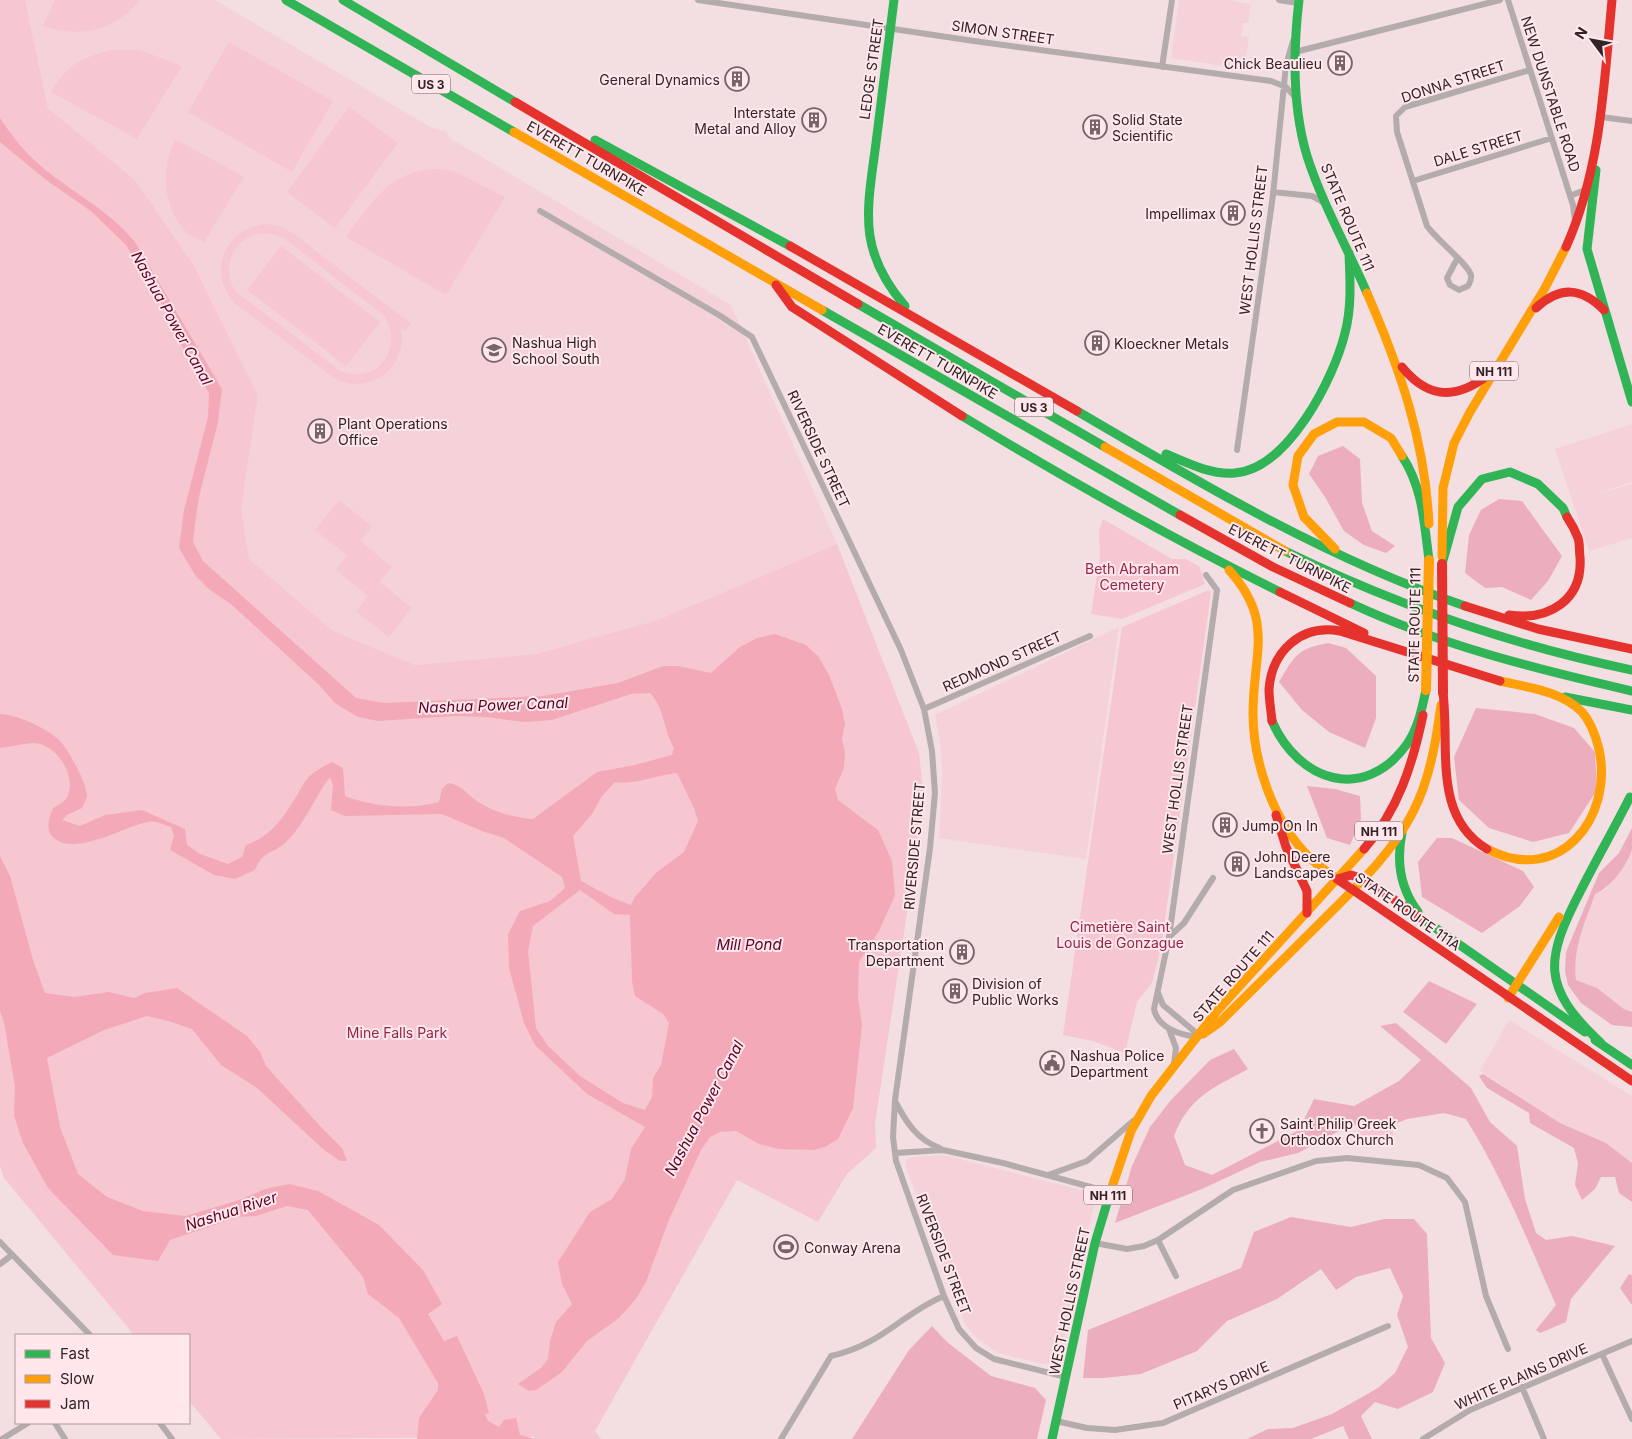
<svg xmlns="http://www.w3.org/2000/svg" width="1632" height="1439" viewBox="0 0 1632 1439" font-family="Inter,sans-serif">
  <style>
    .built { fill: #f5d2d9 }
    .green { fill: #f6c7d0; fill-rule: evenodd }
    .forest { fill: #ecaebc }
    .water { fill: #f4a9b9; fill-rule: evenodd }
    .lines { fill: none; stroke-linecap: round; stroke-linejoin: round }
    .street { stroke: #b3abac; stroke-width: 6 }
    .fast { stroke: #30b455; stroke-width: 9 }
    .slow { stroke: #ff9f0a; stroke-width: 9 }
    .jam { stroke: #e5322d; stroke-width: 9 }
    .slow-bridge { stroke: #ff9f0a; stroke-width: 10 }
    .jam-bridge { stroke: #e5322d; stroke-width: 10 }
    .labels { text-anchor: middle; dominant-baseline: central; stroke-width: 4; stroke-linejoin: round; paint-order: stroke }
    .shield { fill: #ffe7eb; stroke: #6f5e61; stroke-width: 1 }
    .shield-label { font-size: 12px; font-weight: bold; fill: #312326 }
    .street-label { font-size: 14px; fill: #312326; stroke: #ffe7eb }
    .poi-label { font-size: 14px; fill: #312326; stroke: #ffe7eb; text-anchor: start }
    .park-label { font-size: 14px; fill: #95244a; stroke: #ffe7eb }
    .water-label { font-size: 15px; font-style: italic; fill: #5a0025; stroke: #ffe7eb }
  </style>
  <rect width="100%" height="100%" fill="#f3dee2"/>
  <path class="built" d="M25,0H215L432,128L447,131L448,137L731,305L837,544L658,620L536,654L415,665L333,631L249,559L241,509L258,396L193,264L135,180L48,108Z
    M1179,0H1227L1251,4L1248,23H1243L1241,36L1249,37L1244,69L1171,58Z
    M1632,424V482L1590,496L1632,484V538L1589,551L1555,449Z
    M1119,627L1086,859L939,838L942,777L941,751L935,715Z
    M1632,848V1012L1624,1009L1597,988L1576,980L1574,963L1579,937L1595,894L1605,890L1623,866Z
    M1509,1020L1632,1096V1163L1606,1143L1560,1123L1480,1071Z
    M944,1155L1092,1193L1095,1195L1096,1199L1076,1278L1062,1352L1052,1363L1044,1364L999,1353L980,1341L966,1326L905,1165L908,1158L912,1157Z"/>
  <path class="green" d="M0,0H25L48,108L135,180L193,264L258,396L241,509L249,559L333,631L415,665L536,654L658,620L837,544L919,753L924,800L875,1124L876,1148L847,1174L818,1222L737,1180L595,1431L601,1439H535V1437L221,1439L189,1401V1335H134L4,1178L0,1166Z
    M55,0H140C114,31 81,39 43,26Z
    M229,42L333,101L292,172L188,112Z
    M110,50H140L182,66L137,139L51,92C69,63 78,60 110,50Z
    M349,107L398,143L335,228L287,192Z
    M175,139L244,177L204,242C199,239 192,237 187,233C162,208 161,169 175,139Z
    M439,169L454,171L505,197L446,295L346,237C372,202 390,169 439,169Z
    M267,224L281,227L294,234L411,324L405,331L401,328C408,368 371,395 335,379L238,306C205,277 223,227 267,224ZM261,233L277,235L285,239L382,314C407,344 377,388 340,371L235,291C221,266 233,238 261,233Z
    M281,246L380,322L346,366L247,290Z
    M339,500L372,526L360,541L392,567L380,582L412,608L389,637L356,611L368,596L336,570L347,555L315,530Z
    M1103,519L1172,559H1185L1199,566L1205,584L1122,619L1091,614L1100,556L1099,530Z
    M1209,590L1211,593L1161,948L1152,983L1137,1002L1125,1053L1093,1041L1063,1035L1122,627Z
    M1359,1127L1393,1129L1392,1146L1357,1144Z"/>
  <path class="forest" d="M1343,446L1360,459L1362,503L1372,531L1395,546L1386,553L1364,545L1344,531L1325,497L1309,474L1318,456Z
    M1499,499L1522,501L1562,556L1548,581L1531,600L1502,587L1485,588L1465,573L1469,535L1481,510Z
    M1328,643L1346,648L1376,676V718L1365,748L1329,732L1302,710L1279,682C1295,655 1297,649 1328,643Z
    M1476,708L1535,714L1574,728L1595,752L1597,790L1569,833L1533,842L1489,828L1459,800L1454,757Z
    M1307,786L1335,789L1360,796L1361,819L1350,845L1327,838Z
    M1632,828C1632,835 1632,843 1632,849C1627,866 1610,888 1595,894C1585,923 1572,949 1576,980L1597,988L1624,1009L1632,1012V1027L1612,1025L1581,1003L1568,985L1565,971L1566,952L1599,873L1619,853Z
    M1437,838H1452L1523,871L1534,887L1520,906L1482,933L1422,897L1418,862Z
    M1429,981L1477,1004L1446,1044L1403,1012Z
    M1396,1023L1471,1088L1490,1122L1517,1146L1525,1199L1536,1233L1546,1240L1572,1236L1615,1246L1571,1299L1566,1322L1540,1333L1536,1330L1556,1305C1528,1242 1503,1178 1466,1119L1444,1113L1407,1119L1390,1126L1350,1125L1298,1153L1260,1162L1202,1189L1115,1223L1132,1166L1150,1127L1171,1100L1210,1060L1234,1049L1248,1069C1213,1088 1189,1097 1174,1136L1185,1165L1212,1175L1299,1130L1314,1099L1354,1106L1399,1081L1421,1060L1380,1026Z
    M1483,1074L1560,1123L1606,1143L1632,1163V1202L1619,1193L1615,1177H1601L1595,1189L1582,1200L1575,1185L1578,1163L1574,1148L1530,1123L1529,1113L1487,1088L1479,1076Z
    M1291,1217L1351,1227L1384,1219H1414L1427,1234L1431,1338L1445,1363L1433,1392L1398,1409L1375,1402L1361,1416L1372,1439H1349L1343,1426L1311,1439H1247L1268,1429L1293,1428L1332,1414L1378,1388L1395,1373L1408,1347L1397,1315L1403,1296L1390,1268L1356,1277L1336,1290L1321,1269L1277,1299L1227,1321L1197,1351L1141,1374L1104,1378H1083L1088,1330L1241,1268L1254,1232Z
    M1629,1274L1632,1275V1305L1620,1288Z
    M932,1326L947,1342L991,1376L1035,1388L1046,1400L1037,1439H852L909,1350Z"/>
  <path class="water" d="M0,118C12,136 25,153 42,167C73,193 109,210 135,242L222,389L218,422L199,497L195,525L193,542L203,561L356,698L384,703L543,696L618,683L663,666H678L711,673L740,647L757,638L775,634L806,645L818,656L829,675L842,709L845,724L842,739L845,753L844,768L835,789L838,800L878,830L892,861L895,895L879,931L859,962L858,997L862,1025L853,1108L838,1139L825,1147L813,1150L779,1149L759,1144L736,1131L720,1132L710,1137L701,1150L668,1222L646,1282L635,1300L619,1318L587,1341L562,1372L536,1390L529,1391L518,1384L542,1367L548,1359L550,1341L556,1322L572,1304L562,1284L558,1262L590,1212L612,1199L625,1179L631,1149L645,1127L587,1094L535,1045L524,1023L509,968L508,934L520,911L550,901L565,888L562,877L504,838L482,831L442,814L345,816L331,810L333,785L330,777C314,798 305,824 286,842C272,855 264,849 255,870L235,879L214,875L170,850L174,835L171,827C164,825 155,820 148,822C124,826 74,858 53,837C45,830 49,817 53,808C60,804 67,801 69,792C74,772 56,745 35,743C24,743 11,747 0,748V714C19,715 43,727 57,738C67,746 88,785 87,797C86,800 83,805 82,808L67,815L62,820L80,826L105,815L142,810L185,829L187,845L200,854L228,864L242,857L246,845C275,836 290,807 304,783C310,773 322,767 332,762L343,768L345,796C374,807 409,810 439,802L442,789L448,783C464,786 465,793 477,801C493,812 515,818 533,819L597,772L635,765L672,755L674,748C664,731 664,707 650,693L631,694L552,720L524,722L486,717L455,716L378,721L358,717L336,704L318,684L232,605L210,590L195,575L179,548L184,510L208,417L209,393L190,363L167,313L126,245L92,212L45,179L0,142ZM677,773L694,808L698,821L684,852L657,872L635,897L631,905C613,899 598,890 581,881L573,836L592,814L602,796L615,782C635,785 657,775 677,773ZM580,890L614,914L630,915L632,981L635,996L663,1014L669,1023L661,1065L653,1078L652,1097L645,1110L623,1103L580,1076L548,1046L536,1028L528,951L533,926Z
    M0,856L10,876L33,960L45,993L74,997L109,992L134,998L145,993L177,988L247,1036L260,1052L266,1066L320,1126L342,1148L347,1161H340L323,1149L257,1088L221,1065L192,1029L168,1021L147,1016L132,1021L104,1030L47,1058L60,1127L78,1174L107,1197L143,1211L186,1216L242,1199L265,1189L289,1184L318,1191L379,1225L423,1270L442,1304L428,1314L444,1341L457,1336L484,1394L489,1413L485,1414L488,1421L499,1427L504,1420L516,1418L520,1435L535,1439H417L419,1418L438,1390V1383L399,1318L368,1294L363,1277L308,1210L287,1206L256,1216L238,1217L170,1240L158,1261L113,1255L48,1188L23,1143L14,1116L15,1087L4,1022L0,1011Z"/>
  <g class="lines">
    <path class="street" d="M698,0L974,41L1271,81L1286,87L1295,97
      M1279,0L1298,3
      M1508,0L1573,205L1575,221
      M1295,52L1500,0
      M1162,67L1172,0
      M1601,117L1632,121
      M1413,181L1552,138
      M1273,192L1312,196L1325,203
      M1570,196L1587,189
      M540,211L719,315L752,337L901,650L924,709L932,751L935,793L930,848L895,1100L893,1137L896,1161L944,1296L959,1329L976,1348L994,1359L1066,1377
      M1457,259L1447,278L1450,285L1459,290L1468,286C1470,282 1472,279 1471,275C1467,263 1436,239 1427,226L1397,132L1396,116L1405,107L1530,70
      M1237,450L1273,195L1286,65L1293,41
      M924,709L1090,636
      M1169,937L1184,923L1213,878
      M1158,993L1163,1005L1200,1036
      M1169,1029L1176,1048L1174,1064
      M1199,1036C1182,1037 1157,1027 1154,1009L1169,937L1217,590L1206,575
      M895,1101C906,1122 917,1140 940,1148
      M895,1153L943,1150L1003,1163L1109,1192
      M1048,1175L1087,1161L1133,1121
      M1158,1240L1176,1276
      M0,1242L90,1335
      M1095,1243L1127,1249L1144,1246L1158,1240L1233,1190L1316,1161L1347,1158L1419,1165L1447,1178L1465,1202L1486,1296L1508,1349
      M0,1264L12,1255
      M1602,1354L1632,1419
      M1522,1387L1544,1439
      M1056,1421L1087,1428L1115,1430L1163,1423L1388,1326
      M55,1423L65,1439
      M160,1423L172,1439
      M2,1439L28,1423
      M781,1439L831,1356C882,1345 901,1314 944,1296
      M1423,1439L1470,1410L1632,1341"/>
    <path class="fast" d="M286,0L514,132
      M343,0L515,102
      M1299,0C1293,51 1292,106 1307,156C1322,203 1347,247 1367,293
      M595,140L790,246
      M876,143L894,0
      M876,143C867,211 857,250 905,306
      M1596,170L1587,249L1632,402
      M858,304L1105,447
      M822,310L1180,515
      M1077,411C1201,484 1328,559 1465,606
      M962,416C1066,479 1171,538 1280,592
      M1166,454C1187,463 1211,475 1235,473C1288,469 1334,378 1345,333C1352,306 1350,280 1349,253
      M1402,456C1423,488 1424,523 1429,560
      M1285,551C1396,605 1511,645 1632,670
      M1442,564L1458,507L1482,479L1510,472L1538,484L1563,508L1567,517
      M1350,603C1440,645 1536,669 1632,691
      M1565,697L1632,710
      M1272,721C1298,781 1364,804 1407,744C1418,729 1422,708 1426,690
      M1402,833C1396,862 1400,888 1418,912
      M1421,918L1585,1032
      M1595,1040L1632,1065
      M1601,1043C1541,987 1545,960 1580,892C1596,860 1614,829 1630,797
      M1052,1439L1095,1243L1110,1193"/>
    <path class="slow" d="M514,132L822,310
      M1367,293C1400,369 1425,440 1429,524
      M1105,447L1285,551
      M1335,549L1304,517L1293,485L1298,456L1314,434L1337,422H1364L1391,438L1402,456
      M1442,556L1443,488L1454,443L1470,412L1545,288L1566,247
      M1229,570C1275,621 1253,653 1253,713C1253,763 1274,823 1310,858C1318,866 1328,872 1337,879
      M1487,849C1559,887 1614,818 1599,749C1596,737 1590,721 1582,712C1562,691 1526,687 1500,681
      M1508,998L1559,917
      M1203,1034L1220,1022C1255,987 1291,952 1326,917C1358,885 1392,853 1413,812C1430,779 1436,741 1441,705
      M1110,1193L1131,1131L1151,1096L1217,1011L1364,849"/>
    <path class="jam" d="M515,102L858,304
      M790,246L1077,411
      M1566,247C1601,169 1604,84 1612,0
      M776,285L792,307L962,416
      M1536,308C1560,286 1581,287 1604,310
      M1402,367C1428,399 1456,400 1488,375
      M1180,515L1273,567L1350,603
      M1280,592L1364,633
      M1465,606L1538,629L1632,649
      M1509,615C1549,621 1583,600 1580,557C1579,551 1580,543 1578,538C1575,530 1571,523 1567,517
      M1443,693C1450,747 1432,816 1487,849
      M1272,721C1271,710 1269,700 1269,689C1272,651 1301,624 1340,631L1500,681
      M1276,815L1286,847L1307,891V913
      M1364,849C1398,811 1413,763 1423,715
      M1421,918L1364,879L1351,875L1337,879L1632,1081"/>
    <path class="slow-bridge" d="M1426,690L1429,560"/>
    <path class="jam-bridge" d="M1442,564L1443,693"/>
  </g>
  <defs>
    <g id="building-ring" transform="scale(1.25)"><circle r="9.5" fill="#ffe7eb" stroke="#756468" stroke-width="1.5"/><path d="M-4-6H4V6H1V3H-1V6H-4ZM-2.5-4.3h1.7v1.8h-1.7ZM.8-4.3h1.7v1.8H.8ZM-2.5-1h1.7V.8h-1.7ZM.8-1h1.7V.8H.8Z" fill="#756468"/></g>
    <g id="school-ring" transform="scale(1.25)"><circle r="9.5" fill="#ffe7eb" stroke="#756468" stroke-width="1.5"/><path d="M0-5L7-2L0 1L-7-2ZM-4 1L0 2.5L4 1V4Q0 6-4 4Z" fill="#756468"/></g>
    <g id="civic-ring" transform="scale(1.25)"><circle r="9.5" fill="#ffe7eb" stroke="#756468" stroke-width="1.5"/><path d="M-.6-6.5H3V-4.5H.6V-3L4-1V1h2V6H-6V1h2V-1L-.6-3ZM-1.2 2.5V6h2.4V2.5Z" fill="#756468"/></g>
    <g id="church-ring" transform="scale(1.25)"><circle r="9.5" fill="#ffe7eb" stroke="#756468" stroke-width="1.5"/><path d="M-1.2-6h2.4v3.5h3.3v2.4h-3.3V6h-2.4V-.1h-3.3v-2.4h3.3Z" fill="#756468"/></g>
    <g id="stadium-ring" transform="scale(1.25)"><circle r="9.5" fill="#ffe7eb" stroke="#756468" stroke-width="1.5"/><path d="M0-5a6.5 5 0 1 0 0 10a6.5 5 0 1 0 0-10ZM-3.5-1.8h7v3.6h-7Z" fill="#756468"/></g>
  </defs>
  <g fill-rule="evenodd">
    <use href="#building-ring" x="1340" y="63"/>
    <use href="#building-ring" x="737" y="79"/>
    <use href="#building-ring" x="814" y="120"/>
    <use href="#building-ring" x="1095" y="127"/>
    <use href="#building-ring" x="1233" y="213"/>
    <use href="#building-ring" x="1097" y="343"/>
    <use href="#school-ring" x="494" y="350"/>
    <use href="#building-ring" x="320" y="431"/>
    <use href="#building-ring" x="1225" y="825"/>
    <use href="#building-ring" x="1237" y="864"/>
    <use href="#building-ring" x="962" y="952"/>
    <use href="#building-ring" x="955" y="991"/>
    <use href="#civic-ring" x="1052" y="1063"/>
    <use href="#church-ring" x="1262" y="1131"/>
    <use href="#stadium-ring" x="786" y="1247"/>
  </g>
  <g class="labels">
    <g class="shield">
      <rect x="412" y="74.5" width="38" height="19" rx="4"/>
      <rect x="1470" y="361.5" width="48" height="19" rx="4"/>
      <rect x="1015" y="397.5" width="38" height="19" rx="4"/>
      <rect x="1355" y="821.5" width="48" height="19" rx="4"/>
      <rect x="1084" y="1185.5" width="48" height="19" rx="4"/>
    </g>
    <g class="shield-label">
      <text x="431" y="84">US 3</text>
      <text x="1494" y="371">NH 111</text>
      <text x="1034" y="407">US 3</text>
      <text x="1379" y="831">NH 111</text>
      <text x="1108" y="1195">NH 111</text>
    </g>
    <g class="street-label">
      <text transform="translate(1003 32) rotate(8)">SIMON STREET</text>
      <text transform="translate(871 69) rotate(-82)">LEDGE STREET</text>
      <text transform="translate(1453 81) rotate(-18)">DONNA STREET</text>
      <text transform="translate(1551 94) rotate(72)">NEW DUNSTABLE ROAD</text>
      <text transform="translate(1478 148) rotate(-17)">DALE STREET</text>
      <text transform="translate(587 158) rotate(30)">EVERETT TURNPIKE</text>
      <text transform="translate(1348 217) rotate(67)">STATE ROUTE 111</text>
      <text transform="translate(1253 240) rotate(-83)">WEST HOLLIS STREET</text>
      <text transform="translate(938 361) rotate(30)">EVERETT TURNPIKE</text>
      <text transform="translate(819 449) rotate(65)">RIVERSIDE STREET</text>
      <text transform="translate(1290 558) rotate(27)">EVERETT TURNPIKE</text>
      <text transform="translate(1414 625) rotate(-89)">STATE ROUTE 111</text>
      <text transform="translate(1002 661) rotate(-24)">REDMOND STREET</text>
      <text transform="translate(1177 779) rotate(-82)">WEST HOLLIS STREET</text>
      <text transform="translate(914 846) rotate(-85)">RIVERSIDE STREET</text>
      <text transform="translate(1408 911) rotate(35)">STATE ROUTE 111A</text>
      <text transform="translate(1233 976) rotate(-49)">STATE ROUTE 111</text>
      <text transform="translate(944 1254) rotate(69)">RIVERSIDE STREET</text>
      <text transform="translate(1069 1301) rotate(-78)">WEST HOLLIS STREET</text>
      <text transform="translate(1521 1376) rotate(-24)">WHITE PLAINS DRIVE</text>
      <text transform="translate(1221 1385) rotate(-23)">PITARYS DRIVE</text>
    </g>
    <g class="poi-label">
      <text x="1322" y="63" text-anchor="end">Chick Beaulieu</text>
      <text x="720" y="79" text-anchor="end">General Dynamics</text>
      <text x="796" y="112" text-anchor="end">Interstate<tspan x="796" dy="16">Metal and Alloy</tspan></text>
      <text x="1112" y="119">Solid State<tspan x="1112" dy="16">Scientific</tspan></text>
      <text x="1216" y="213" text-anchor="end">Impellimax</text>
      <text x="512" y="342">Nashua High<tspan x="512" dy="16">School South</tspan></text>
      <text x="1114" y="343">Kloeckner Metals</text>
      <text x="338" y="423">Plant Operations<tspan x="338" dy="16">Office</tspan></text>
      <text x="1242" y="825">Jump On In</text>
      <text x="1254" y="856">John Deere<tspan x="1254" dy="16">Landscapes</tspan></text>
      <text x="944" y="944" text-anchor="end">Transportation<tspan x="944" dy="16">Department</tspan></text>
      <text x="972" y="983">Division of<tspan x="972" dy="16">Public Works</tspan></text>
      <text x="1070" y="1055">Nashua Police<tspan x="1070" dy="16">Department</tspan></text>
      <text x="1280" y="1123">Saint Philip Greek<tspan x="1280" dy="16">Orthodox Church</tspan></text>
      <text x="804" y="1247">Conway Arena</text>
    </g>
    <g class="park-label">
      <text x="1132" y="568">Beth Abraham<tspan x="1132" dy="16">Cemetery</tspan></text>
      <text x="1120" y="926">Cimetière Saint<tspan x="1120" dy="16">Louis de Gonzague</tspan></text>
      <text x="397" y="1032">Mine Falls Park</text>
    </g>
    <g class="water-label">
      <text transform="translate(172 318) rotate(61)">Nashua Power Canal</text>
      <text transform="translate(493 705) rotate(-2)">Nashua Power Canal</text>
      <text x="749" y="944">Mill Pond</text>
      <text transform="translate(704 1108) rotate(-62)">Nashua Power Canal</text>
      <text transform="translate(231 1211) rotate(-18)">Nashua River</text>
    </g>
  </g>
  <rect x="15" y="1334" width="175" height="90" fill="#ffe7eb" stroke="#ad999c"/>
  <rect x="25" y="1350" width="25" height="8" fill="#30b455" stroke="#ad999c"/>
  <text x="60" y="1359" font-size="15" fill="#312326">Fast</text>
  <rect x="25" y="1375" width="25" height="8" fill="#ff9f0a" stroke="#ad999c"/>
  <text x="60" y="1384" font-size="15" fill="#312326">Slow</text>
  <rect x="25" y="1400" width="25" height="8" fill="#e5322d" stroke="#ad999c"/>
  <text x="60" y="1409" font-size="15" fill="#312326">Jam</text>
  <g transform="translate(1592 40) rotate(302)" stroke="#ffe7eb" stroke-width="4" paint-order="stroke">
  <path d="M0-4L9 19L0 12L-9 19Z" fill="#312326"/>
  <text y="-8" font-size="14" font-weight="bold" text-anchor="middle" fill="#312326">N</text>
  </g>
</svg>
